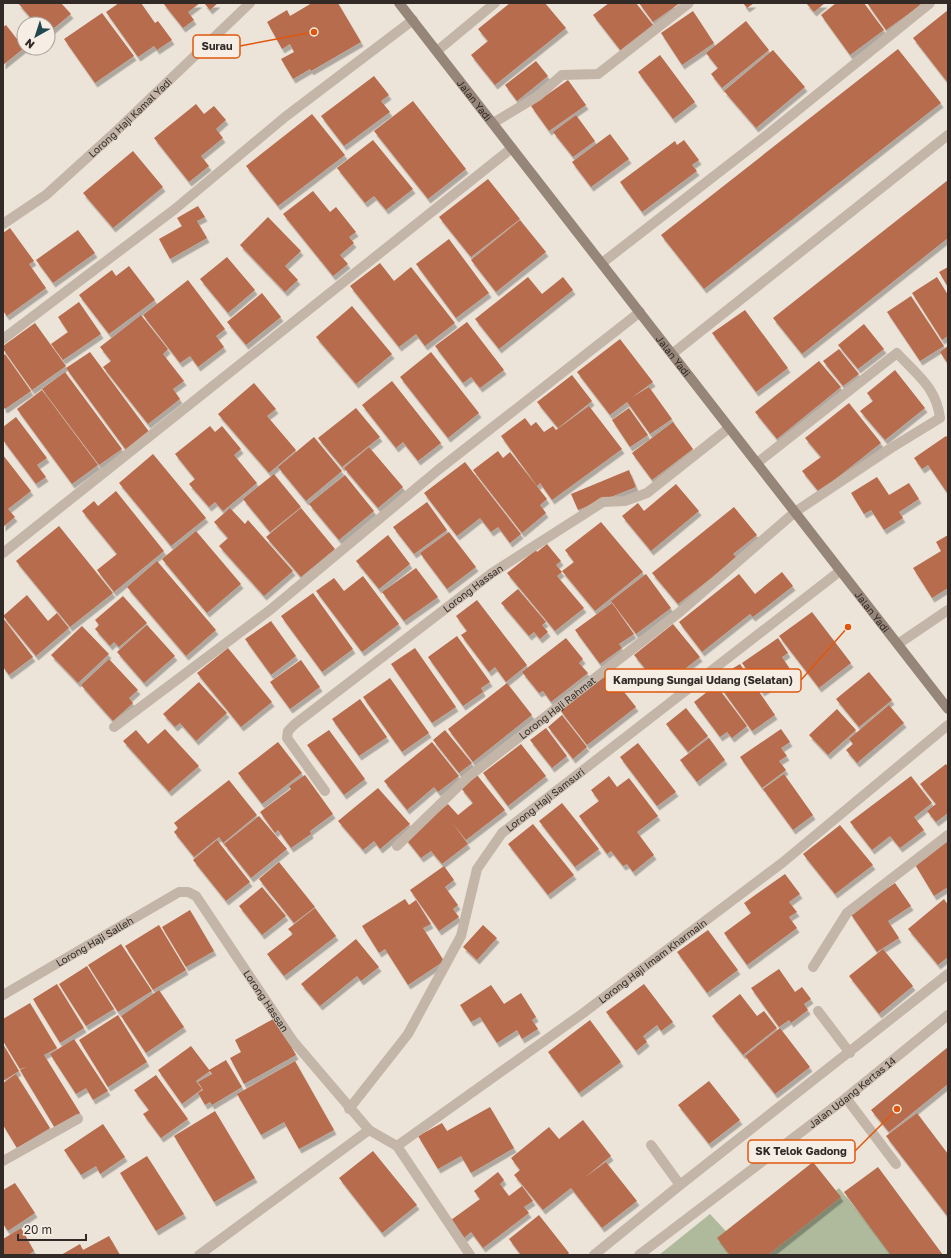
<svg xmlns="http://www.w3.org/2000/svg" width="951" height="1258" viewBox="0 0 951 1258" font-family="'Golos Text',sans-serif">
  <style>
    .green { fill: #aeba9b }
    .building { fill: #b66c4e; filter: url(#shadow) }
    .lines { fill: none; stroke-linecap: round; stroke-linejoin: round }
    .lane { stroke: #c3b5a7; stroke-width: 10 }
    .street { stroke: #c3b5a7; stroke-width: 10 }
    .secondary { stroke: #968579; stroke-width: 10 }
    .labels { text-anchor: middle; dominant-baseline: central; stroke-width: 3; stroke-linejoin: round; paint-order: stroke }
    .street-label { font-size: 10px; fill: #312a26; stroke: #f6eee4 }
    .leader { fill: none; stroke: #df570d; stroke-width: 1.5 }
    .callout-dot { fill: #df570d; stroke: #f6eee4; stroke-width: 1.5 }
    .callout { fill: #f6eee4; stroke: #df570d; stroke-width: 1.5 }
    .callout-label { font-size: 11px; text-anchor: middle; font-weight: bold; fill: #312a26 }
  </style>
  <defs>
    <filter id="shadow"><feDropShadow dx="2.5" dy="4.5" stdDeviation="0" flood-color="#0004"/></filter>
  </defs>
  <rect width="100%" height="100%" fill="#ede4d9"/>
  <path class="green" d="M839,1188L893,1255H757Z
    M710,1214L748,1255H659Z"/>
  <path class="building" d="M18,3H61L71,14L48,33V24H36Z
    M119,3H141L155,23L158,21L172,40L157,50L154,46L138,57L106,12Z
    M163,3H200L188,12L194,20L183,28Z
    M204,3H218L210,10Z
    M312,3H338L361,42L311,71L310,69L293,79L281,59L294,52L290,44L282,49L267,22L287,10L290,16Z
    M510,3H545L566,28L495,85L471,55L488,41L478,29Z
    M609,3H636L654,26L621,51L593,15Z
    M639,3H680L653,22Z
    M743,3H754L747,8Z
    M806,3H825L814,12Z
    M836,3H864L884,30L850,55L821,15Z
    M867,3H924L886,30Z
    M948,10V83L913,38Z
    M693,11L714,43L682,65L661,33Z
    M102,13L134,56L95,83L64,39Z
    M746,21L769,50L722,88L711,74L718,68L706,53Z
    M6,25L24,48L3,65V27Z
    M898,49L941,103L704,289L661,235Z
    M773,50L805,87L756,128L724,91Z
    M660,55L695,102L673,119L638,72Z
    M536,61L548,76L517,101L505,85Z
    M374,76L389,95L381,101L390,112L344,146L321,116Z
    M568,80L586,105L549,131L531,106Z
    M413,101L466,169L428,199L374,131Z
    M196,104L204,114L214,106L226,120L216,129L223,138L201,156L209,166L189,182L154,138Z
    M312,114L345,155L278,206L246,166Z
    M576,115L595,141L573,157L553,132Z
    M610,134L629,159L591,187L572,162Z
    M373,140L413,189L386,210L374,196L365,203L337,168Z
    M684,140L699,160L692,165L697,171L642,212L620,182L675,141L677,145Z
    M133,151L163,187L113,228L83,193Z
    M488,179L520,219L471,257L439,217Z
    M948,180V238L802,354L773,318Z
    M313,191L330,212L336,207L356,232L349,237L354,243L340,255L348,264L333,276L283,214Z
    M198,206L205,217L197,221L207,238L170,259L159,239L182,226L177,218Z
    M268,217L301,251L285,266L298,280L285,292L240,245Z
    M520,220L546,252L496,292L471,260Z
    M10,228L34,261L29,264L46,288L7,316L3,311V233Z
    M78,230L95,253L53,283L36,260Z
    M449,239L489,293L456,318L416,264Z
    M227,257L255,290L228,313L200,279Z
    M380,263L394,281L411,267L455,323L425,346L416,334L399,347L350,286Z
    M129,266L155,300L109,334L79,295L112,270L116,276Z
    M948,267V287L939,272Z
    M528,277L542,294L563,277L573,290L499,349L475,319Z
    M937,277L948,295V336L942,340L912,293Z
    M188,280L225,329L216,336L224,347L198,367L190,356L180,363L143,315Z
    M262,293L281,317L246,345L227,322Z
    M911,296L944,346L920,361L887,312Z
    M79,302L101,334L63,360L51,344L68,332L58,317Z
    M352,306L392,354L356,384L316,337Z
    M745,310L788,368L756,392L712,333Z
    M141,315L168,349L163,354L184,381L173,389L180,399L148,424L103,367L111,361L100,347Z
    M467,322L504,370L480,388L471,377L463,383L435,346Z
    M35,323L66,366L32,390L3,349V346Z
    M864,324L884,349L858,369L838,345Z
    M620,339L653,382L631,398L649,387L672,419L650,434L627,402L610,415L577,372Z
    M948,346V364L940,352Z
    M839,349L859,374L843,386L823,361Z
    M90,352L150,433L126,450L66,368Z
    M431,352L479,413L448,438L400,377Z
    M5,354L31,391L5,409L3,407V356Z
    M819,361L841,387L777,439L755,412Z
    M895,370L925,408L885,440L860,411L873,401L867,393Z
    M65,372L122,449L99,465L42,389Z
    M572,375L592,401L558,428L537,402Z
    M392,381L441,443L418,461L403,442L396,448L362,405Z
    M254,383L276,409L267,416L296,450L269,473L218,414Z
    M42,390L98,465L72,484L17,409Z
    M849,403L881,443L819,492L802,471L821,457L805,438Z
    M589,406L622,449L552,500L540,483L537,486L501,436L525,418L531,426L536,422L544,432L553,426L556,430Z
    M356,408L380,437L342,467L318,438Z
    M629,408L648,435L630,447L612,420Z
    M16,417L47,458L37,465L46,477L36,484L3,440V427Z
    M673,422L693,449L652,480L632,453Z
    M210,426L215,432L222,426L241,449L234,455L257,483L223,511L215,502L209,507L189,484L195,479L175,454Z
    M946,436L948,438V494L928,465L922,469L914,458Z
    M314,437L342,471L306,501L278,467Z
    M369,447L403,487L378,508L344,468Z
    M498,451L503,458L510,452L547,499L540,505L546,513L522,533L473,470Z
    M153,454L206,518L171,546L119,483Z
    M3,455L31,491L8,509L15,517L3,527Z
    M465,462L521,534L510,543L498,527L491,532L480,518L457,536L424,493Z
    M629,470L636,487L578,510L571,494Z
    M274,474L301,507L270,532L243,499Z
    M345,475L374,511L339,540L309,504Z
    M877,477L889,495L909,483L919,499L899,512L903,518L884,530L871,510L864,514L851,493Z
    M676,484L699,511L651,551L622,516L638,503L644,511Z
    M116,491L164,551L114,592L97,570L117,554L82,511L94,501L98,506Z
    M427,502L447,530L414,554L393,527Z
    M734,507L757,535L733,554L737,558L678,604L652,573Z
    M230,508L245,524L248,520L293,571L264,596L219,546L228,538L214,522Z
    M301,508L335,549L301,577L266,537Z
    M601,522L643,572L595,611L562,571L574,562L565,550Z
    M59,526L113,593L70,627L16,561Z
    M196,531L241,584L207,613L162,559Z
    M449,532L476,567L447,589L420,553Z
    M388,535L410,564L379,589L356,561Z
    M948,535V588L932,598L913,568L941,551L936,542Z
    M547,544L561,561L556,565L562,572L557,576L584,608L555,631L507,573L536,550L537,552Z
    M157,561L216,630L186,656L127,587Z
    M416,568L438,597L404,621L382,592Z
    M782,572L793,586L753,617L750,614L702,652L679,622L739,574L755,594Z
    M646,574L671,608L636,634L611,601Z
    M363,576L399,624L362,652L316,591L334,578L344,591Z
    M518,589L546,622L542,625L548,632L540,639L534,632L529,636L501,603Z
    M313,593L353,649L322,672L281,616Z
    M27,595L48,621L57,613L69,628L36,656L3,616Z
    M123,596L147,623L119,647L114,642L110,646L95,629L99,625L95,620Z
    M477,600L527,665L506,682L495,667L489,672L461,635L467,631L456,616Z
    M612,603L634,634L619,644L622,648L600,664L575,630Z
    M812,612L851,663L819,688L779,636Z
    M3,618L33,657L9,675L3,667Z
    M271,621L296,656L271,675L245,639Z
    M673,624L700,657L661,688L634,655Z
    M147,625L175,656L144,683L117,652Z
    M82,626L109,654L78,683L51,655Z
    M457,636L490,682L481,688L483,692L463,706L428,657Z
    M566,638L583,659L579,663L588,673L551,702L543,691L539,693L522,672Z
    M778,638L788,653L782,657L792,672L762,692L742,663Z
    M228,648L272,702L241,727L197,673Z
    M415,648L456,707L432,723L391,664Z
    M109,659L138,690L129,698L133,703L113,721L81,685Z
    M301,660L320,687L290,709L270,682Z
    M740,664L775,715L752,731L721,688L736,678L730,670Z
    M869,672L892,700L859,727L836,699Z
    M609,673L636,707L587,745L560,710Z
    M390,678L429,733L402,752L363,697Z
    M199,682L227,713L196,741L180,723L175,727L163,714Z
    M507,683L532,715L473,762L448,729Z
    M716,685L747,726L732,738L727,732L720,737L694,702Z
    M360,699L387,737L359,756L332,719Z
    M889,705L904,723L857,763L846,750L853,744L849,739Z
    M686,708L708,736L688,752L666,724Z
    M837,709L856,730L828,755L809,735Z
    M562,715L587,747L573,759L548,727Z
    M546,728L567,756L552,768L530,740Z
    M165,729L199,766L169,792L123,741L136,730L148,744Z
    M781,729L790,742L781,748L787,756L779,761L786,770L762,788L740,757Z
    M329,730L365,779L344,795L307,745Z
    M445,730L472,763L459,773L433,740Z
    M709,738L725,760L697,782L680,760Z
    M278,742L302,773L262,804L238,773Z
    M432,742L459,776L438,792L434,787L407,810L384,781Z
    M638,743L676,792L657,806L620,757Z
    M521,744L546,776L508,806L483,773Z
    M946,764L948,767V813L936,822L927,811L936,804L920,784Z
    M784,774L813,815L793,830L763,789Z
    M305,775L333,814L310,831L311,834L291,848L278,830L275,833L260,812L291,789L289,786Z
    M477,775L505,810L466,840L451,821L468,844L442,864L431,851L421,858L405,838L448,804L458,815L473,803L461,788Z
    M609,776L617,787L629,778L658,816L637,832L654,855L633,872L627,864L623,866L611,851L607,854L579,816L599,801L591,790Z
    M911,776L932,803L914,817L924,830L900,848L890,836L872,850L850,822Z
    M229,780L257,815L223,843L219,837L194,857L174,832L178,828L174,823Z
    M378,788L410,824L380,849L374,841L363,850L338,821Z
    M562,803L599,849L575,867L539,821Z
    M259,816L287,849L251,878L224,844Z
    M533,824L574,875L548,895L508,844Z
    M840,825L873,865L835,894L803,854Z
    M217,840L250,882L226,901L193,860Z
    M948,840V887L934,896L913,861Z
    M279,862L315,907L294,923L259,879Z
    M444,866L454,880L445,887L458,905L453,909L459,917L439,931L410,890Z
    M785,874L800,894L789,902L797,912L789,917L797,928L747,965L724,933L751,913L744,903Z
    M895,883L911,906L888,921L899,938L877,952L850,913Z
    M262,887L286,916L262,935L239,906Z
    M405,899L409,905L416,900L431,924L423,928L444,961L408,985L385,949L379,953L362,926Z
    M944,899L948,905V957L938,965L908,929Z
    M315,908L336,936L284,976L267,954L293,934L288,929Z
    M190,910L214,951L186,967L162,927Z
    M159,925L186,970L153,990L125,946Z
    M483,925L497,938L477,960L463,947Z
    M708,930L738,970L707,993L677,952Z
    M356,939L379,967L361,981L357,976L320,1006L301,984Z
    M121,944L152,991L118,1012L88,965Z
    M883,949L913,986L879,1014L849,976Z
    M87,966L114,1009L86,1026L59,984Z
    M779,969L795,992L802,987L811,999L804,1004L808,1010L791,1023L789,1020L779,1027L751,988Z
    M57,984L84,1028L60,1043L33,999Z
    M644,984L673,1022L661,1031L657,1025L643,1036L647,1042L636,1051L606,1012Z
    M491,985L504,1004L521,993L536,1017L532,1020L538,1029L522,1039L517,1030L497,1043L480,1017L471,1022L460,1005Z
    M159,990L184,1027L146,1053L121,1016Z
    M740,994L757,1016L764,1011L777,1028L743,1055L712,1016Z
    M30,1003L57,1048L44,1055L80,1113L55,1128L20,1070L26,1067L20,1069L3,1041V1019Z
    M118,1015L147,1062L108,1087L79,1040Z
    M275,1018L296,1055L244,1084L230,1058L241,1052L235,1040Z
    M590,1020L621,1062L579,1093L548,1052Z
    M780,1028L810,1067L775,1094L745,1056Z
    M74,1039L108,1091L93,1100L86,1088L76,1094L50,1054Z
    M3,1044L19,1071L3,1081Z
    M191,1046L210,1071L196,1081L202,1089L182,1104L158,1070Z
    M948,1047V1084L889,1132L871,1110Z
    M226,1060L242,1087L212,1105L210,1102L205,1105L198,1093L203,1090L198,1082L212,1074L209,1070Z
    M295,1061L334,1130L299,1149L284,1122L261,1135L237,1094Z
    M16,1074L50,1128L17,1148L3,1125V1083Z
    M156,1075L188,1119L161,1138L143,1114L149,1110L134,1090Z
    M709,1081L740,1120L709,1144L678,1105Z
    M490,1107L514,1148L471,1173L461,1156L438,1169L418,1136L442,1123L447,1131Z
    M215,1111L255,1178L214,1202L174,1136Z
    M917,1113L948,1154V1217L886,1136Z
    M583,1120L611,1156L584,1178L606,1162L637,1201L602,1228L571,1188L543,1210L514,1175L520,1170L511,1158L549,1127L559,1139Z
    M103,1124L125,1157L100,1174L96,1166L81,1175L64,1150Z
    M373,1151L417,1205L382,1233L339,1178Z
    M147,1156L184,1214L156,1231L120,1173Z
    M813,1162L841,1197L768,1255H730L717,1238Z
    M878,1167L943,1255H891L844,1192Z
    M498,1172L504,1180L500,1184L509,1196L522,1186L533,1201L524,1207L529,1213L483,1248L471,1232L464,1238L451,1220L480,1199L474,1191Z
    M15,1183L35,1213L8,1231L3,1224V1190Z
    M539,1215L569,1253L567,1255H521L509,1239Z
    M21,1228L34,1251L28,1255H3V1239Z
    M109,1236L120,1255H61L80,1244L83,1250Z"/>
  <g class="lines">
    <path class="lane" d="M898,644L948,610
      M813,967L847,913L948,835
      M846,1098L896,1164"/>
    <g class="street">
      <path d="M437,51L495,3"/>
      <path d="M493,123L538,96L562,75L598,74L689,3"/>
      <path id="s1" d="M3,224L46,195L111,136L250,3"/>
      <path d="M602,263L767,135L930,3"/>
      <path d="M3,339L175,209L285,117L413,20"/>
      <path d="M672,354L948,135"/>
      <path d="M3,553L512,148"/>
      <path d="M114,727L270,610L438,470L640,312"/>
      <path id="s2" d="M325,791L287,738L288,731L295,724L492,573L603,502L625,501L647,493L729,428"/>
      <path id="s3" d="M397,846L468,777L681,611L795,512L891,448L940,418C936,387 917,375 897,353L757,463"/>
      <path id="s4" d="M3,995L179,892H188L196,896L293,1041L369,1130L397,1146L582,1014L782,863L948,725"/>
      <path d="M818,1011L850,1053"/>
      <path id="s5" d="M349,1109L408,1034L461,936L477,869L502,833L840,571"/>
      <path d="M651,1145L680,1185"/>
      <path d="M397,1146L470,1255"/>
      <path d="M3,1161L78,1119"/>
      <path d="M199,1255L369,1130"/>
      <path d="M594,1255L680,1185L948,974"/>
      <path id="s6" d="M639,1255L846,1098L948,1015"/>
    </g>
    <path class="secondary" id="s7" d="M399,3L948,709"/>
  </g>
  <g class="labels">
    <g class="street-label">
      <text stroke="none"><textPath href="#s7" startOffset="123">Jalan Yadi</textPath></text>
      <text stroke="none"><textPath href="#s1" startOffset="166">Lorong Haji Kamal Yadi</textPath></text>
      <text stroke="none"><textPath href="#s7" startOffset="447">Jalan Yadi</textPath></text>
      <text stroke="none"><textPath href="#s2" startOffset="306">Lorong Hassan</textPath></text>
      <text stroke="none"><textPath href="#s7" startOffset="771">Jalan Yadi</textPath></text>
      <text stroke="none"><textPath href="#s3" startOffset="212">Lorong Haji Rahmat</textPath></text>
      <text stroke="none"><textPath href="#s5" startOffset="374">Lorong Haji Samsuri</textPath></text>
      <text stroke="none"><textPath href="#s4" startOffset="106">Lorong Haji Salleh</textPath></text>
      <text stroke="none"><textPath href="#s4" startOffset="861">Lorong Haji Imam Kharmain</textPath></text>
      <text stroke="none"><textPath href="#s4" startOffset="348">Lorong Hassan</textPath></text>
      <text stroke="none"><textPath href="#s6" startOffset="268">Jalan Udang Kertas 14</textPath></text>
    </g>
  </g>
  <path class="leader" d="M314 32L240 46M848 627L801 680M897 1109L855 1151"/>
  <g class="callout-dot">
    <circle cx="314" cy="32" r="4"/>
    <circle cx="848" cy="627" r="4"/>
    <circle cx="897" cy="1109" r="4"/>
  </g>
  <g class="callout">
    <rect x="193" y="35" width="47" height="23" rx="4"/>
    <rect x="605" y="669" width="196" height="23" rx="4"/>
    <rect x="748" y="1140" width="107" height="23" rx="4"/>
  </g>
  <g class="callout-label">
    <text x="217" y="50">Surau</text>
    <text x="703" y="684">Kampung Sungai Udang (Selatan)</text>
    <text x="801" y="1155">SK Telok Gadong</text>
  </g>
  <rect width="951" height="1258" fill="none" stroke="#312a26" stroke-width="8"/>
  <g transform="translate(36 36) rotate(219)"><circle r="19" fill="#f6eee4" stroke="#a7a098"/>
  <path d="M0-3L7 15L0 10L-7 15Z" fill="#21484d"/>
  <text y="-6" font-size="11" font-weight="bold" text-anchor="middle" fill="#312a26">N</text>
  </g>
  <path d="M18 1234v6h68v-6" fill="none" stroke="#312a26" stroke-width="2"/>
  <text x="24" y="1234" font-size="12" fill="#312a26" stroke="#f6eee4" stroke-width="3" paint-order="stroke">20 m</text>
</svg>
